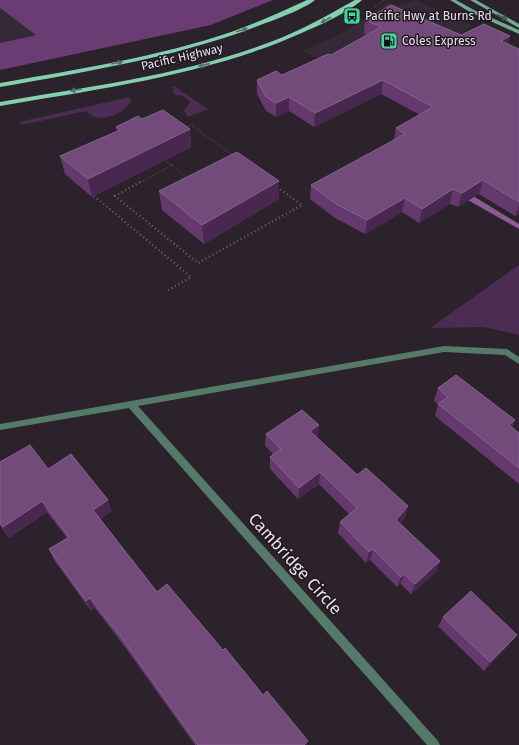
<svg xmlns="http://www.w3.org/2000/svg" width="519" height="745" viewBox="0 0 519 745" font-family="'Fira Sans',sans-serif">
  <style>
    .built { fill: #352837 }
    .green { fill: #4d2c53 }
    .forest { fill: #6b3b74 }
    .lines { fill: none; stroke-linecap: round; stroke-linejoin: round }
    .stream { fill: #8c5994; fill-rule: evenodd }
    .path-far1 { stroke: #6a626b; stroke-width: 1.5; stroke-dasharray: 0.5 2; stroke-linecap: butt }
    .path { stroke: #6a626b; stroke-width: 2.5; stroke-dasharray: 1 3; stroke-linecap: butt }
    .street { fill: #567a69; fill-rule: evenodd }
    .secondary { fill: #70aa8f; fill-rule: evenodd }
    .primary { fill: #84cfad; fill-rule: evenodd }
    .wall { fill: #65396d }
    .shaded-wall { fill: #48284e }
    .building { fill: #734b7b; stroke: #85638c }
    .oneway { fill: #455a53 }
    .oneway2 { fill: #527468 }
    .labels { text-anchor: middle; dominant-baseline: central; stroke-width: 3; stroke-linejoin: round; paint-order: stroke }
    .far-poi-label { font-size: 12px; fill: #e8e3e9; stroke: #211822; text-anchor: start }
    .far-street-label { font-size: 12px; fill: #e8e3e9; stroke: #211822 }
    .near-street-label { font-size: 17px; fill: #e8e3e9; stroke: #211822 }
  </style>
  <rect width="100%" height="100%" fill="#2b222c"/>
  <path class="built" d="M416,0L472,25L432,58L382,92L303,51L346,31L386,3L398,5Z
    M0,8L37,35L0,43Z"/>
  <path class="green" d="M174,86L208,109L188,117L184,111L190,102L183,96L175,95L173,92L174,89L171,87Z
    M130,97L131,102C122,115 98,125 86,111L22,125L19,122Z
    M519,265V335L484,327L430,328Z"/>
  <path class="forest" d="M0,0H273L211,25L0,70V43L36,35L0,8Z"/>
  <g class="lines">
    <path class="stream" d="M459,191H465L519,224V229L459,195Z"/>
    <path class="path-far1" d="M375,7L384,0
      M186,128L191,125L234,156
      M172,165L187,177L191,175L194,177
      M139,183L172,165L165,160"/>
    <path class="path" d="M140,182L115,196L198,263L302,205L277,187
      M94,196L191,277L167,291"/>
    <path class="street" d="M444,346L507,349L519,357V364L505,355L444,352L138,406L438,741L440,745H427L129,408L0,430V424Z"/>
    <path class="secondary" d="M450,0H456L474,10L519,30V34L470,12Z
      M470,0H476L519,24V28Z"/>
    <path class="primary" d="M307,0H315C304,9 277,19 263,24C178,57 89,71 0,87V83C79,69 158,57 234,31C259,22 283,11 307,0Z
      M355,0H362C349,12 320,25 304,32C208,75 103,88 0,106V102C91,86 186,75 273,41C302,30 328,15 355,0Z"/>
  </g>
  <path class="wall" d="M365,20L461,35L508,44L519,49V214L515,216L479,194L458,207L450,204L419,223L402,212L365,234L335,218L310,199L311,185L394,140L396,128L420,115L381,94L314,127L289,111L276,117L266,111L257,94V80L282,75L331,55L367,35L364,33Z
    M142,119L190,129L191,147L92,197L65,174L60,156L117,131L116,127Z
    M279,181V199L204,244L162,210L159,191Z
    M438,388L515,420L512,427L519,433V484L435,416L438,404L434,401Z
    M266,434L318,437H317L405,518L400,523L440,561L436,572L411,594L401,584L397,587L370,560L366,563L338,533L340,522L349,514L319,484L298,499L270,469V457L273,454L265,446Z
    M0,462L48,469L112,511L100,519L157,592L223,650L307,745H195L125,647L95,608L91,611L54,560L49,549L67,538L47,512L9,538L0,525Z
    M443,617L510,644L484,671L438,626Z"/>
  <path class="shaded-wall" d="M510,36L507,49L501,41Z
    M383,80L381,94L314,127L315,113Z
    M289,97V111L276,117V103Z
    M190,129L191,147L92,197L88,179Z
    M483,180L479,194L458,207L462,193Z
    M279,181V199L204,244L202,225Z
    M453,189L450,204L419,223L422,209Z
    M405,198L402,212L365,234L367,220Z
    M519,205V214L515,216Z
    M515,420L509,432V425Z
    M319,425L318,437L309,443L310,431Z
    M320,472L319,484L298,499L299,488Z
    M108,500L112,511L97,521L93,510Z
    M42,501L47,512L9,538L3,527Z
    M408,506L405,518L393,531L396,520Z
    M373,549L370,560L366,563L369,552Z
    M440,561L436,572L411,594L415,584Z
    M404,574L401,584L397,587L401,577Z
    M90,598L95,608L91,611L86,601Z
    M517,635L510,644L484,671L490,662Z
    M308,741L307,745H304Z"/>
  <path class="building" d="M391,5L461,35L484,24L510,36L501,41L519,49V202L483,180L462,193L453,189L422,209L405,198L367,220L336,204L311,185L405,134L396,128L433,107L383,80L315,113L289,97L276,103L266,97L257,80L276,71L282,75L328,54L331,55L381,27L365,20Z
    M163,110L190,129L88,179L60,156L120,130L116,127L138,116L142,119Z
    M237,152L279,181L202,225L159,191Z
    M456,375L515,420L509,425L519,433V468L438,404L448,397L438,388Z
    M302,410L319,425L310,431L357,475L366,468L408,506L396,520L440,561L415,584L404,574L401,577L373,549L369,552L340,522L357,508L320,472L299,488L270,457L281,449L266,434Z
    M30,445L48,469L71,454L108,500L93,510L157,592L167,584L223,650L225,648L263,695L267,691L308,741L304,745H198L121,637L90,598L86,601L49,549L69,537L42,501L3,527L0,523V462Z
    M471,591L517,635L490,662L443,617Z"/>
  <defs><path id="oneway-solid" d="M-6-.8H1V-3.2L6.5 0L1 3.2V.8H-6Z"/></defs>
  <use class="oneway" href="#oneway-solid" transform="translate(502 17) rotate(27)"/>
  <g class="oneway2">
    <use href="#oneway-solid" transform="translate(326 20) rotate(152)"/>
    <use href="#oneway-solid" transform="translate(242 30) rotate(-18)"/>
    <use href="#oneway-solid" transform="translate(117 63) rotate(-10)"/>
    <use href="#oneway-solid" transform="translate(204 65) rotate(166)"/>
    <use href="#oneway-solid" transform="translate(76 90) rotate(170)"/>
  </g>
  <defs>
    <g id="bus-square" transform="scale(0.9)"><rect x="-9" y="-9" width="18" height="18" rx="4" fill="#46d49e" stroke="#211822"/><path d="M-5-6H5V4H4V6H2V4H-2V6H-4V4H-5ZM-3.5-4V0h7V-4ZM-3.5 1.2v1.5H-2V1.2ZM2 1.2v1.5H3.5V1.2Z" fill="#111"/></g>
    <g id="fuel-square" transform="scale(0.9)"><rect x="-9" y="-9" width="18" height="18" rx="4" fill="#46d49e" stroke="#211822"/><path d="M-5.5-6h7V0h2V4h1.3V-2.5L3-4.5l.8-.8L6-3V5H2.5V1h-1V6h-7ZM-4.2-4.7v3.2H.2V-4.7Z" fill="#111"/></g>
  </defs>
  <g fill-rule="evenodd">
    <use href="#bus-square" x="352" y="16"/>
    <use href="#fuel-square" x="389" y="41"/>
  </g>
  <g class="labels">
    <g class="far-poi-label">
      <text x="365" y="16">Pacific Hwy at Burns Rd</text>
      <text x="402" y="41">Coles Express</text>
    </g>
    <g class="far-street-label">
      <text transform="translate(182 57) rotate(-13)">Pacific Highway</text>
    </g>
    <g class="near-street-label">
      <text transform="translate(295 564) rotate(48)">Cambridge Circle</text>
    </g>
  </g>
</svg>
